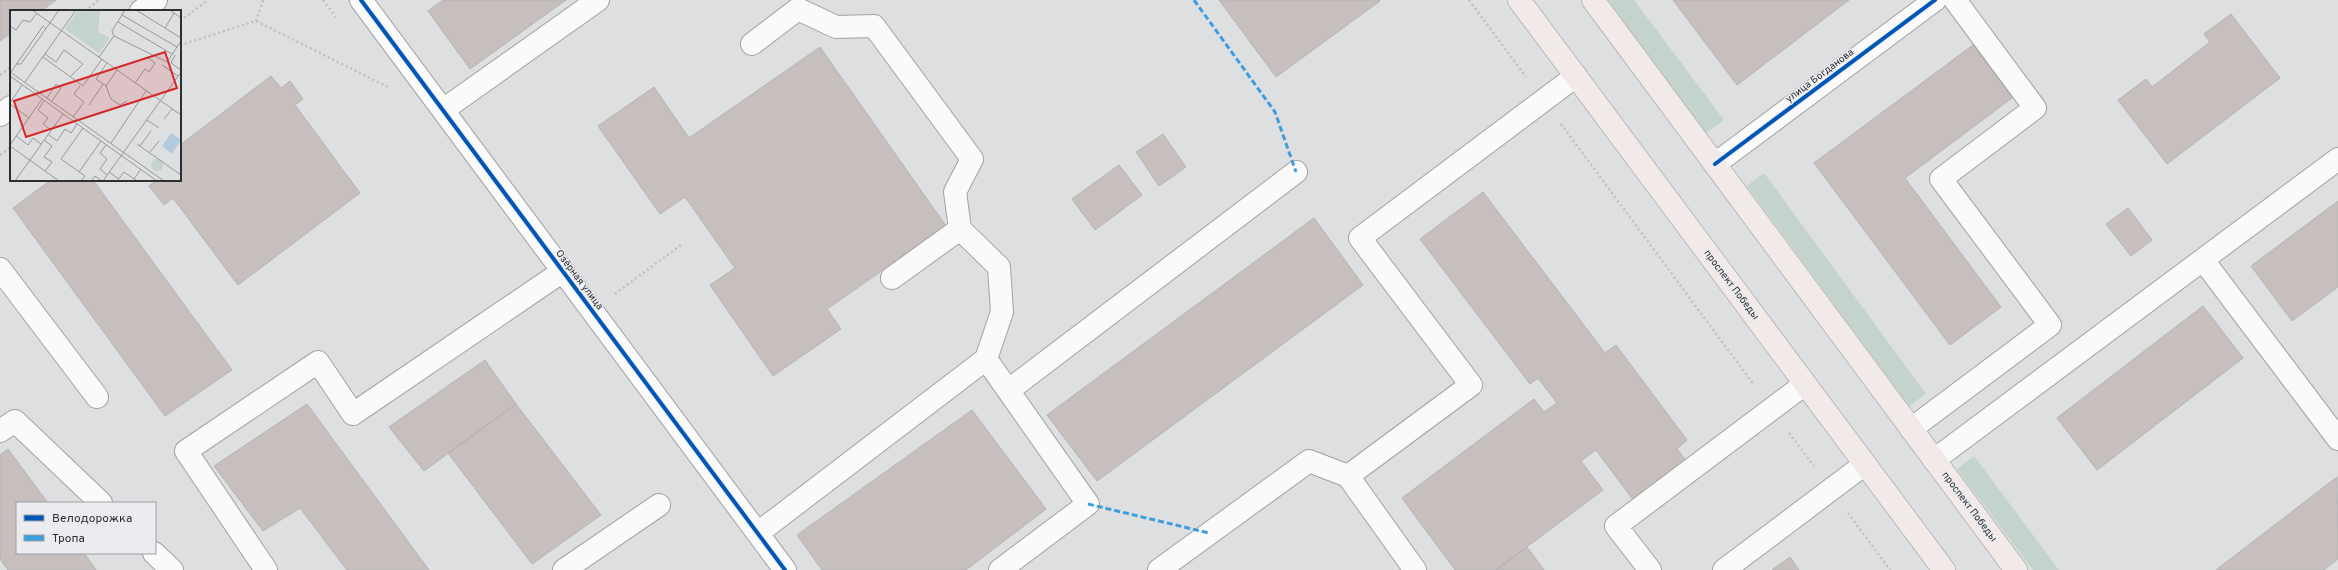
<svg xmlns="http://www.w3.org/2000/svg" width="2338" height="570" viewBox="0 0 2338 570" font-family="Overpass,sans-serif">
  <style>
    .grass { fill: #c4d3cc }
    .building { fill: #c6bfbe; stroke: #b4b4b4 }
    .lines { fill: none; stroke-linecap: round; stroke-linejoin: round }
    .minor-casing { stroke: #a2a2a3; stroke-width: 24 }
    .major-casing { stroke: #b9babb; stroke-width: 24 }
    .path { stroke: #bfc0c1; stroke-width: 2.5; stroke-dasharray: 2 3; stroke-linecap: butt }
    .minor { stroke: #fafafa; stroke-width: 22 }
    .major { stroke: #f1eae8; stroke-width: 22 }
    .quiet { stroke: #3d9de1; stroke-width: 3; stroke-dasharray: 6 3; stroke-linecap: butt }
    .cycleway-casing { stroke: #eaecef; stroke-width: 6 }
    .cycleway { stroke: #0057b8; stroke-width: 4 }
    .labels { text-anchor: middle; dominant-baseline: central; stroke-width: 3; stroke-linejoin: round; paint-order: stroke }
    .street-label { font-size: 10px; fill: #2d2e2f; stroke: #eaecef }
    .inset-road { fill: none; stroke: #97989a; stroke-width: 1 }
    .view { fill: #d62828; fill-opacity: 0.15; stroke: #d62828; stroke-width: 2 }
    .inset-edge { fill: none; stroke: #2d2e2f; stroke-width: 2 }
  </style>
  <rect width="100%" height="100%" fill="#dedfe1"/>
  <path class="grass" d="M1606,0H1634L1724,120L1706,133Z
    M1764,173L1926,394L1909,406L1747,186Z
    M1974,456L2059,570H2033L1957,469Z"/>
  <path class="building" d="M0,0H56L41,11H11V33L0,41Z
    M443,0H566L470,69L428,11Z
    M1219,0H1379L1380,1L1276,77Z
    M1673,0H1849L1737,85Z
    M2231,14L2280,78L2167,164L2118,100L2146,79L2152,87L2210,42L2204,34Z
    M1973,45L2012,98L1905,178L2001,307L1950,345L1814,163Z
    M820,47L946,226L827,309L841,329L773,376L710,285L735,268L685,197L660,214L598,126L654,87L689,138Z
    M271,76L281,88L290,81L303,99L295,105L360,193L238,285L173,198L164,205L149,186L157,180H180V145Z
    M1163,134L1186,167L1159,186L1136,152Z
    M1119,165L1142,195L1095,230L1072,199Z
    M51,180H93L232,370L165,416L13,208Z
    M1483,192L1605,353L1616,345L1687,440L1677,449L1686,461L1634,501L1596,450L1581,461L1603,490L1496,570H1455L1402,498L1534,399L1544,412L1557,403L1538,378L1530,384L1420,239Z
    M2338,201V287L2292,321L2251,266Z
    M2128,208L2152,240L2131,256L2106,224Z
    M1314,218L1363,285L1097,481L1047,415Z
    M2203,306L2243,358L2097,470L2057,418Z
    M485,360L516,404L424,471L389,427Z
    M307,404L429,570H347L300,508L263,531L214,466Z
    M516,404L601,515L532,564L448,453Z
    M972,410L1046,509L966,570H822L797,535Z
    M8,449L48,503H17V553H84L96,570H8L0,559V455Z
    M2337,477L2338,559L2324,570H2216Z
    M1527,547L1544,570H1496Z
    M1790,557L1799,570H1772Z"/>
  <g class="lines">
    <g class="minor-casing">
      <path id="minor" d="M361,0L785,570
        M141,11L156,0
        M752,44L798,9L836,27L874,26L972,159L955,192L960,229L999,267L1002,312L986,359
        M443,110L598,0
        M0,115L11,107
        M1715,164L1935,0
        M2203,260L2338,439
        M0,269L97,397
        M892,278L960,229
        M1009,390L1296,172
        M1911,429L2050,325L1941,179L2035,108L1955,0
        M0,431L15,421L101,503
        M1934,460L2338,159
        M1348,476L1471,385L1360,238L1576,76
        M758,533L986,359L1088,504L1000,570
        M154,553L172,570
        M266,570L186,451L318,362L353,414L563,271
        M564,570L659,505
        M1159,570L1309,461L1348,476L1415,570
        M1650,570L1616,526L1805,384
        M1724,570L1865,464"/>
    </g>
    <g class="major-casing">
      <path id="major" d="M1519,0L1944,570
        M1593,0L2016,570"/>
    </g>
    <path class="path" d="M323,0L336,17
      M1469,0L1526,77
      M85,11L99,0
      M180,21L208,0
      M256,21L263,0
      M180,45L256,21L388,87
      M0,75L11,67
      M1561,124L1754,385
      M0,155L11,147
      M615,294L682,244
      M1789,433L1814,466
      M1848,513L1890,570"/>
    <use href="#minor" class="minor"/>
    <use href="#major" class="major"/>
    <path class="quiet" d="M1194,0L1275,112L1296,172
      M1088,504L1209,533"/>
    <g class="cycleway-casing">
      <path id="cycleway" d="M361,0L785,570
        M1715,164L1935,0"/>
    </g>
    <use href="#cycleway" class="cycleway"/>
  </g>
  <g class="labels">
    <g class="street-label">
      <text transform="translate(1820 76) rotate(-37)">улица Богданова</text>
      <text transform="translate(579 280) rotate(53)">Озёрная улица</text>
      <text transform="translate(1731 285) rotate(53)">проспект Победы</text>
      <text transform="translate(1969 507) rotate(53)">проспект Победы</text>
    </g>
  </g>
  <g transform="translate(10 10)">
    <rect width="171" height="171" fill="#dedfe1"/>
    <path d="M68,0H90L88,22L100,28L89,43L55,19Z" fill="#c4d3cc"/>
    <path d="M141 155a6 6 0 1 1 12 0a6 6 0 1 1-12 0Z" fill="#c4d3cc"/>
    <path d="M161,123L171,130L162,144L152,136Z" fill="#b3cbde"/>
    <path class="inset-road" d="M22,0L171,105M115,0L102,21L104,26L157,52L171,31M126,0L155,18M160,0L171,8M164,3L155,18L171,28M112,5L167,37M108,12L162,44M0,16L6,20L13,10L20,12L27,3M35,44L46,52L54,40L73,54L61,66M165,45L161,53L171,60M33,47L73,76L92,49M89,47L104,26M97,53L86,69L96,76L107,60M6,54H11L49,0M152,55L168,66M0,62L154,171M1,62L33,16L36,19M0,66L147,171M15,72L66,0M125,73L135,59L139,62L145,53L137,47M96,76L101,89L110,95L117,91M37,88L46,74L51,78L42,91M34,91L28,100L38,108L33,114L41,120M0,93L12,75M0,94L19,108M79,95L93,74M63,107L74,92L64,84L70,76M154,109L162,99M137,110L149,118M38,124L47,131L55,119L61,123L67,114M6,126L18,135L23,128L31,134M34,130L42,136L34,147L42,152L35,161M101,133L136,81M127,134L171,165M0,135L32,89M96,135L90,143L97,149L90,159L97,165M0,136L49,171M130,136L141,121M140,142L149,131M69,162L91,131M99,162L109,169M124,169L131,159M5,171L53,104M71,171L75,166L51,149L73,118M81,171L85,166L92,171M93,171L171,62M107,171L114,162L127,171"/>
    <path class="view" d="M155,42L167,78L16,127L4,91Z"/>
    <rect width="171" height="171" class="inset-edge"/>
  </g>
  <rect x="16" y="502" width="140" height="52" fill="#eaecef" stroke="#9ea0a2"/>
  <rect x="24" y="515" width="20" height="6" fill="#0057b8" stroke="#9ea0a2"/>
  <text x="52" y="522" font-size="12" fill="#2d2e2f">Велодорожка</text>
  <rect x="24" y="535" width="20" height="6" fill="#3d9de1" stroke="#9ea0a2"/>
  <text x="52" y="542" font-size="12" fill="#2d2e2f">Тропа</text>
</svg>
